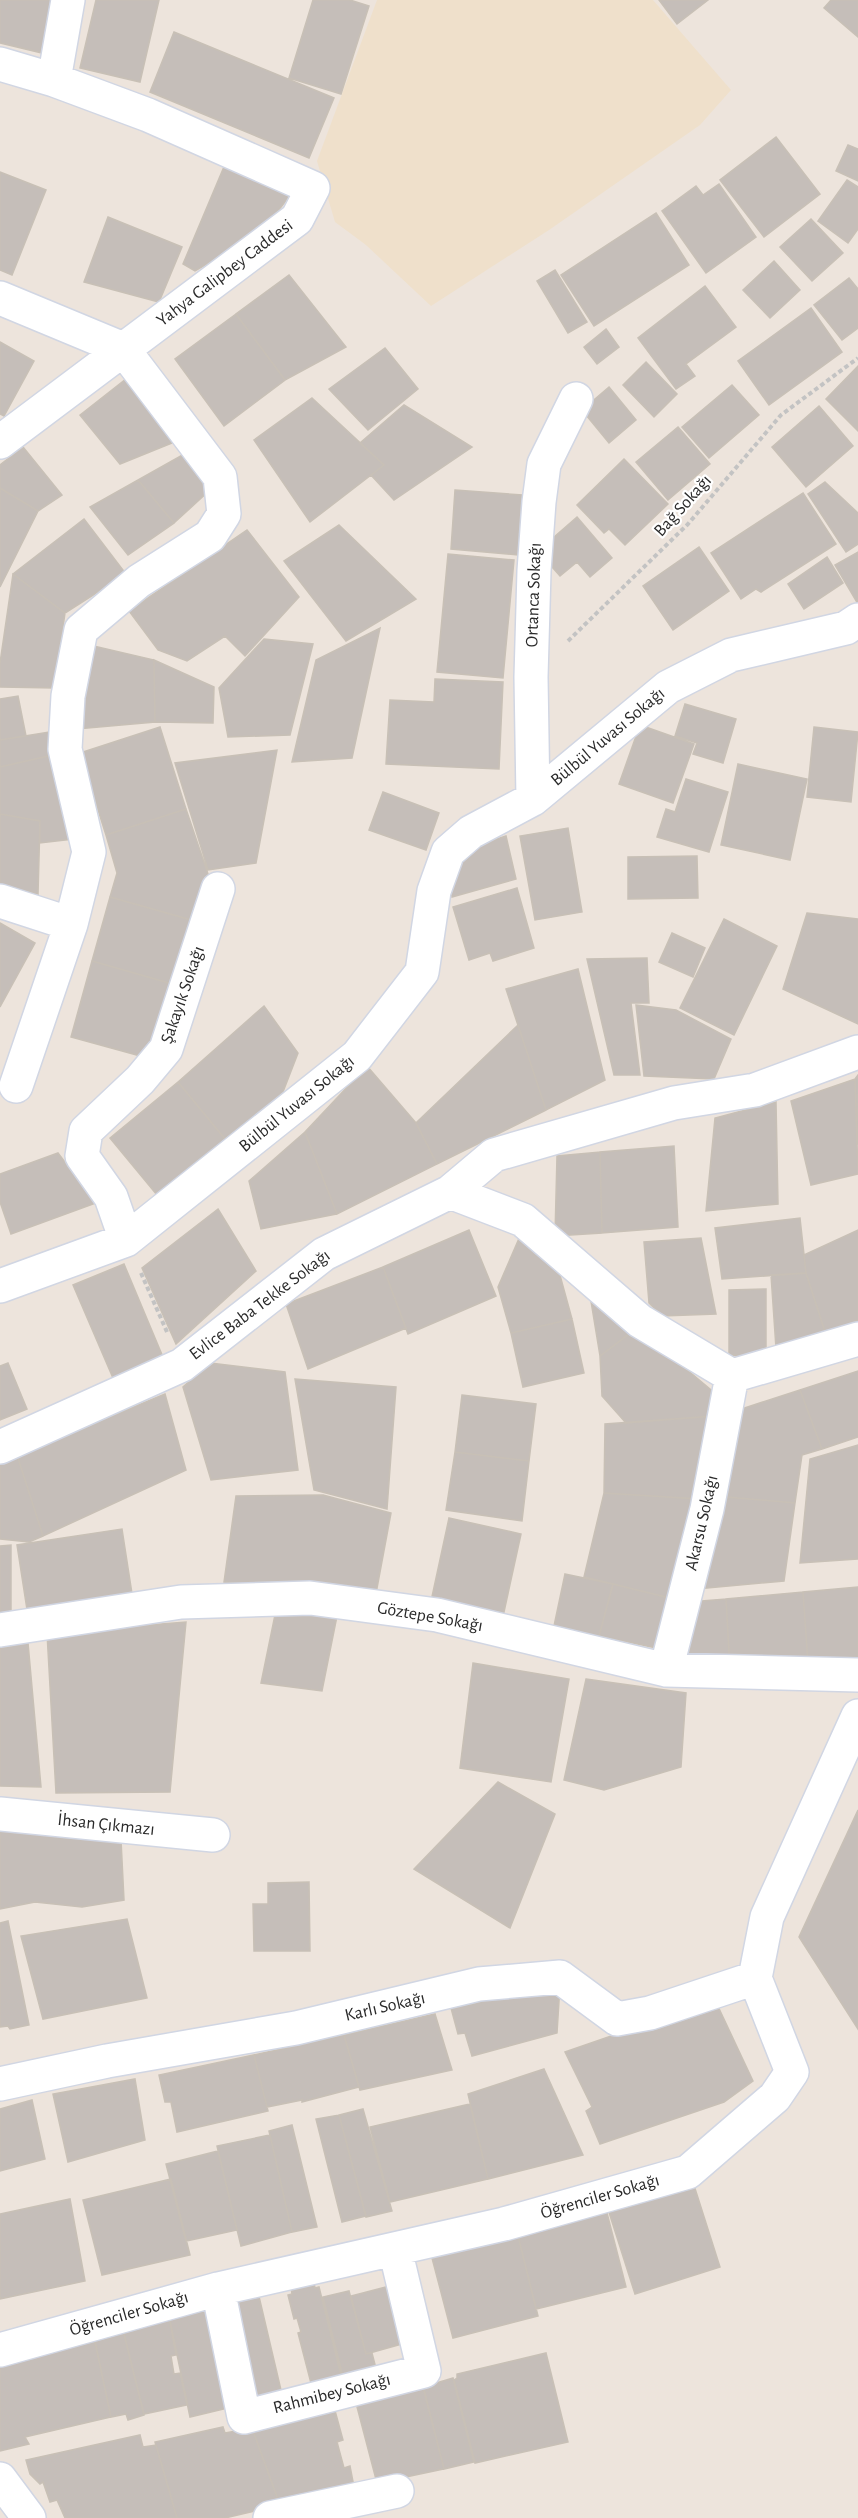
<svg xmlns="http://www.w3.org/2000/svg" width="858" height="2518" viewBox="0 0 858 2518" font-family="'Alegreya Sans',sans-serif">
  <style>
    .education { fill: #efe0cb }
    .building { fill: #c5beb9; stroke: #c8c0b6; stroke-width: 1.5 }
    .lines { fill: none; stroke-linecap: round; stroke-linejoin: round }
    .minor-casing { stroke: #d1d6e3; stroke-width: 36 }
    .path { stroke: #c3c3c3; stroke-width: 4; stroke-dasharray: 4.5 3; stroke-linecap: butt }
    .minor { stroke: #fff; stroke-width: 33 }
    .labels { text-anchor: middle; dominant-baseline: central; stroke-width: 4.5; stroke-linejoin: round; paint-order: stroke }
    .street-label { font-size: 18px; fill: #2a2a2a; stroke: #fff }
  </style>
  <rect width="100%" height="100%" fill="#ede4dc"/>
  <path class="education" d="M377,0H653L731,90L700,125L549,230L431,306L366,245L335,222L317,161Z"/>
  <path class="building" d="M0,0H55L42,53L0,43Z
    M96,0H159L140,82L80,68Z
    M313,0H350L369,6L341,94L289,78Z
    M659,0H708L677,24Z
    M831,0H858V37L824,8Z
    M174,32L334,98L309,158L150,92Z
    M776,137L820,194L764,237L720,180Z
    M848,145L858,149V181L836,171Z
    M226,162L294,190L262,232L195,271L183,264Z
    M0,172L46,190L12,275L0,270Z
    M847,180L858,187V229L848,243L818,221Z
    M719,184L756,237L706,273L662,211L696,186L703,195Z
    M656,213L689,265L594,326L561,275Z
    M108,217L182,247L159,302L84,282Z
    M811,219L843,253L812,281L780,247Z
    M774,261L800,290L770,318L743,290Z
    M555,270L587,322L568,333L537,281Z
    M289,275L346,347L285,380L236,314Z
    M849,278L858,289V328L842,340L814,305Z
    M705,286L736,327L686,364L695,376L676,389L638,338Z
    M811,308L842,352L769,405L738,361Z
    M236,314L285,380L224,426L175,359Z
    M606,329L619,347L597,364L584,347Z
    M0,342L34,361L4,416L0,414Z
    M385,348L418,389L368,430L329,389Z
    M646,362L677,394L654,417L623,385Z
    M858,366V431L826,399Z
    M131,375L182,439L120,464L80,415Z
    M732,385L759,415L709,458L682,427Z
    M609,387L636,420L609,443L582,410Z
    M312,398L384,465L310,522L254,440Z
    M404,405L472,447L394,500L371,475L384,465L360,443Z
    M819,406L853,446L806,487L772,447Z
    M678,427L710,464L668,500L636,462Z
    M23,447L62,495L38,511L0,488V465Z
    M186,453L210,490L174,523L138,480Z
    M624,459L668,504L625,545L609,529L604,533L577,505Z
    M138,480L174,523L128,555L90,507Z
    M825,482L858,513V544L846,552L808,494Z
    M0,488L38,511L0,587Z
    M455,490L522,495L518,555L451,549Z
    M803,493L836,544L761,592L756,589L741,599L711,553Z
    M577,517L612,558L590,577L577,562L560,576L538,551Z
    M84,519L126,574L65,613L13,574Z
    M339,525L416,599L346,641L284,561Z
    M247,530L299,597L245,656L225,636L187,661L158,650L129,611Z
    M699,547L729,591L673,630L643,586Z
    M858,552V604L835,565Z
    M448,554L514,560L503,678L437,672Z
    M827,557L843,583L804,609L788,584Z
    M13,574L65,613L54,688L0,687V663Z
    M380,628L352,758L292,762L316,660Z
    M264,639L313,644L290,735L228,737L219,688Z
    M85,644L154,660L155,722L77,729Z
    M154,660L214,687L213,723L155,722Z
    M435,679L503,682L499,769L386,764L390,700L434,702Z
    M18,696L26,736L0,740V699Z
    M685,704L736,719L723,763L693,754L697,743L675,736Z
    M640,725L694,744L673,803L619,784Z
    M160,727L186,809L106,835L80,753Z
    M814,727L858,732L851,802L807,797Z
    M49,732L53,755L0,767V740Z
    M277,750L256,863L208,870L175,763Z
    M53,755L73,839L40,843V821L0,814V767Z
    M738,764L807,779L790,860L721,845Z
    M686,779L728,792L709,852L657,837L666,809L675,812Z
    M383,792L439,813L426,850L369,830Z
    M186,809L208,874L195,921L110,897L117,873L106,835Z
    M0,814L40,821L38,894L0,885Z
    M568,828L582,912L535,920L520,836Z
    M506,836L516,879L452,897L449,882L470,848Z
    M697,856L698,898L628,899V857Z
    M517,888L534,948L493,961L490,953L469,960L453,907Z
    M110,897L195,921L176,985L92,961Z
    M807,913L858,919V1024L783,989Z
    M724,919L777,946L734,1035L680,1008Z
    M0,923L35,943L0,1007Z
    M672,933L705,948L693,977L659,962Z
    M647,958L649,1003H631L640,1075H614L587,959Z
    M92,961L176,985L155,1060L71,1037Z
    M578,969L605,1080L546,1110L506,989Z
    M636,1005L676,1010L731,1039L714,1079L644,1076Z
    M264,1006L298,1053L281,1097L225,1139L178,1082Z
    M518,1025L546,1110L437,1164L416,1123Z
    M367,1066L416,1123L437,1164L337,1214L305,1132Z
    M858,1075V1144H857L855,1079Z
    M855,1079L858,1174L811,1185L791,1101Z
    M178,1082L225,1139L157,1195L110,1138Z
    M776,1102L778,1204L706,1211L715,1118Z
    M305,1132L337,1214L261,1229L249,1181Z
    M674,1146L678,1227L602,1233L600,1152Z
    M600,1152L602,1233L555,1236L557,1156Z
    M58,1153L96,1203L11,1234L0,1202V1174Z
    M218,1209L256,1271L176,1344L142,1268Z
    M800,1218L806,1273L722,1279L715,1228Z
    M469,1230L496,1296L408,1334L383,1267Z
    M858,1230V1320L827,1338L806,1273L804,1255Z
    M521,1234L555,1257L572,1319L511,1333L498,1287Z
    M701,1238L716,1314L662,1316L649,1303L644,1242Z
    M124,1264L163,1357L113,1378L73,1285Z
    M383,1267L406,1328L308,1369L286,1304Z
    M806,1273L827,1338L776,1348L771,1275Z
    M589,1289L637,1328L600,1356Z
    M766,1289V1357L729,1355V1290Z
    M572,1319L584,1373L523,1387L511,1333Z
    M637,1328L716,1394L713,1416L626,1423L602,1396L600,1356Z
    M8,1363L27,1409L0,1420V1366Z
    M210,1363L285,1372L298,1470L211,1480L183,1387Z
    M858,1371V1437L822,1449L800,1390Z
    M295,1379L396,1387L387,1509L314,1490Z
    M800,1390L822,1449L802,1455L795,1503L715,1496L732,1412Z
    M165,1394L186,1470L43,1536L17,1455Z
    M462,1395L536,1404L529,1461L455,1452Z
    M713,1416L699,1499L604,1493L605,1424Z
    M858,1445V1559L800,1563L810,1459Z
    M455,1452L529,1461L522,1521L446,1510Z
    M17,1455L43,1536L29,1542L0,1539V1462Z
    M604,1493L699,1499L670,1598L584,1577Z
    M323,1495L391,1513L375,1599L224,1582L236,1496Z
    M715,1496L795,1503L784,1581L697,1589Z
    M449,1518L521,1534L502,1621L430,1606Z
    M122,1529L133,1600L28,1616L17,1545Z
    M11,1545V1616L0,1618V1546Z
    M565,1574L613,1584L599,1636L554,1626Z
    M613,1584L670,1598L657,1648L599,1636Z
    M858,1587V1658L808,1663L803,1592Z
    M803,1592L808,1663L730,1670L726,1599Z
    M726,1599L730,1670L679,1664L689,1602Z
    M277,1605L337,1616L322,1691L261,1683Z
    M186,1622L170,1792L56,1793L47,1633Z
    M28,1643L41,1787L0,1786V1648Z
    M473,1663L569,1679L551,1782L460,1768Z
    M586,1679L686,1693L681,1767L604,1790L564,1780Z
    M498,1782L555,1814L510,1928L414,1869Z
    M858,1810V2029L799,1937Z
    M0,1826L121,1840L124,1900L82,1907L35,1902L0,1909Z
    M309,1882L310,1951H254L253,1904H268V1883Z
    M127,1919L147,1998L43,2019L21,1936Z
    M8,1921L29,2025L10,2029L8,2026L0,2027V1923Z
    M560,1985L557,2033L472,2056L465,2033L458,2034L451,2008Z
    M715,2000L753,2081L724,2102L600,2144L586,2111L592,2107L565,2052Z
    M435,2014L452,2070L360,2090L344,2035Z
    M344,2035L359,2087L302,2102V2100L267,2107L254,2055Z
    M254,2055L268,2111L177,2132L171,2102H165L159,2075Z
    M544,2069L583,2155L488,2179L468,2094Z
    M135,2079L145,2140L68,2162L53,2094Z
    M32,2100L45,2159L0,2171V2109Z
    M470,2104L488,2179L390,2202L370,2127Z
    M363,2109L392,2211L366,2217L339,2115Z
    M339,2115L366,2216L342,2222L316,2119Z
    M292,2125L317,2227L292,2232L269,2131Z
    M270,2135L292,2232L241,2246L217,2146Z
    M218,2151L237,2230L186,2241L166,2164Z
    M171,2179L190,2255L102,2275L83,2200Z
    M692,2179L720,2267L635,2294L607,2206Z
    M70,2199L85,2281L0,2299V2214Z
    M607,2213L626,2287L536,2309L518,2236Z
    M518,2236L538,2316L453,2338L432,2258Z
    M314,2282L315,2288L319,2287L342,2379L312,2387L298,2333L301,2332L297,2318L294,2319L288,2295L292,2294L291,2288Z
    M386,2287L402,2344L366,2354L351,2296Z
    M257,2288L281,2390L252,2398L226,2296Z
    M349,2291L366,2354L372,2353L378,2376L345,2385L323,2297Z
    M209,2310L228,2408L190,2417L169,2316Z
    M169,2316L176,2355L171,2356L174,2374L180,2373L187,2405L144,2414L122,2326Z
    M122,2326L144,2415L128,2420L126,2414L111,2417L93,2333Z
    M93,2332L111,2417L25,2437L29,2444L0,2451V2356Z
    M546,2353L568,2442L475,2463L454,2380L457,2378V2374Z
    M453,2378L474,2462L444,2469L423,2387Z
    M423,2386L444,2469L377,2483L356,2403Z
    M334,2407L343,2440L337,2442L344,2468L350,2466L354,2487L280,2505L252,2428Z
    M223,2427L225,2433L252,2428L280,2505L225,2518H177L155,2442Z
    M140,2435L143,2447L156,2445L177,2518H65L57,2500L50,2502L43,2482L40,2484L30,2474L26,2460Z"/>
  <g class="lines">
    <g class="minor-casing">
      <path id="minor" d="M0,64L54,80L148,115L313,188L297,219L0,442
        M54,80L68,0
        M0,298L123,349L220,477L224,514L210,536L139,581L81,630L68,696L65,749L89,852L71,924
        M533,799L531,677L534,571L539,502L544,464L576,399
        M0,901L71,924L16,1086
        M450,1192L523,1220L640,1321L732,1376L858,1339
        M126,1240L111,1197L82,1156L86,1131L140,1080L166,1049L218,889
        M0,1286L126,1240L357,1056L422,972L434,891L448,852L471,832L533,799L668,687L731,655L846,628L858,620
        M0,1447L182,1365L324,1254L450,1192L494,1155L674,1103L755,1090L858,1052
        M0,1630L181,1602L310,1598L437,1615L666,1670L858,1675
        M666,1670L707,1509L732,1376
        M0,1814L213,1835
        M0,2084L107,2061L296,2028L479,1984L560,1977L617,2019L650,2013L755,1978
        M218,2289L244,2417L424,2371L395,2249
        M0,2350L218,2289L504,2224L688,2172L775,2097L792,2072L755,1978L767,1917L858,1716
        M0,2479L29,2518
        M270,2518L397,2491"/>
    </g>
    <path class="path" d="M568,641L688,524L781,415L858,358
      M141,1273L167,1332"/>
    <use href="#minor" class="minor"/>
  </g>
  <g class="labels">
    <g class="street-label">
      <text transform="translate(225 273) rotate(-37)">Yahya Galipbey Caddesi</text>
      <text transform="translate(683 506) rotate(-48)">Bağ Sokağı</text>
      <text transform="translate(534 595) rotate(-88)">Ortanca Sokağı</text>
      <text transform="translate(608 737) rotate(-40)">Bülbül Yuvası Sokağı</text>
      <text transform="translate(183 995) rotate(-71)">Şakayık Sokağı</text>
      <text transform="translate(297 1104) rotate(-39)">Bülbül Yuvası Sokağı</text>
      <text transform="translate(260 1305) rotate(-37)">Evlice Baba Tekke Sokağı</text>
      <text transform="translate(702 1523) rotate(-77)">Akarsu Sokağı</text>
      <text transform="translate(430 1617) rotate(10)">Göztepe Sokağı</text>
      <text transform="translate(106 1825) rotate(6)">İhsan Çıkmazı</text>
      <text transform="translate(385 2007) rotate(-13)">Karlı Sokağı</text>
      <text transform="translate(600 2197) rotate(-16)">Öğrenciler Sokağı</text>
      <text transform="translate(129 2314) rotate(-16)">Öğrenciler Sokağı</text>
      <text transform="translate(332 2394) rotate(-14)">Rahmibey Sokağı</text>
    </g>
  </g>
</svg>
